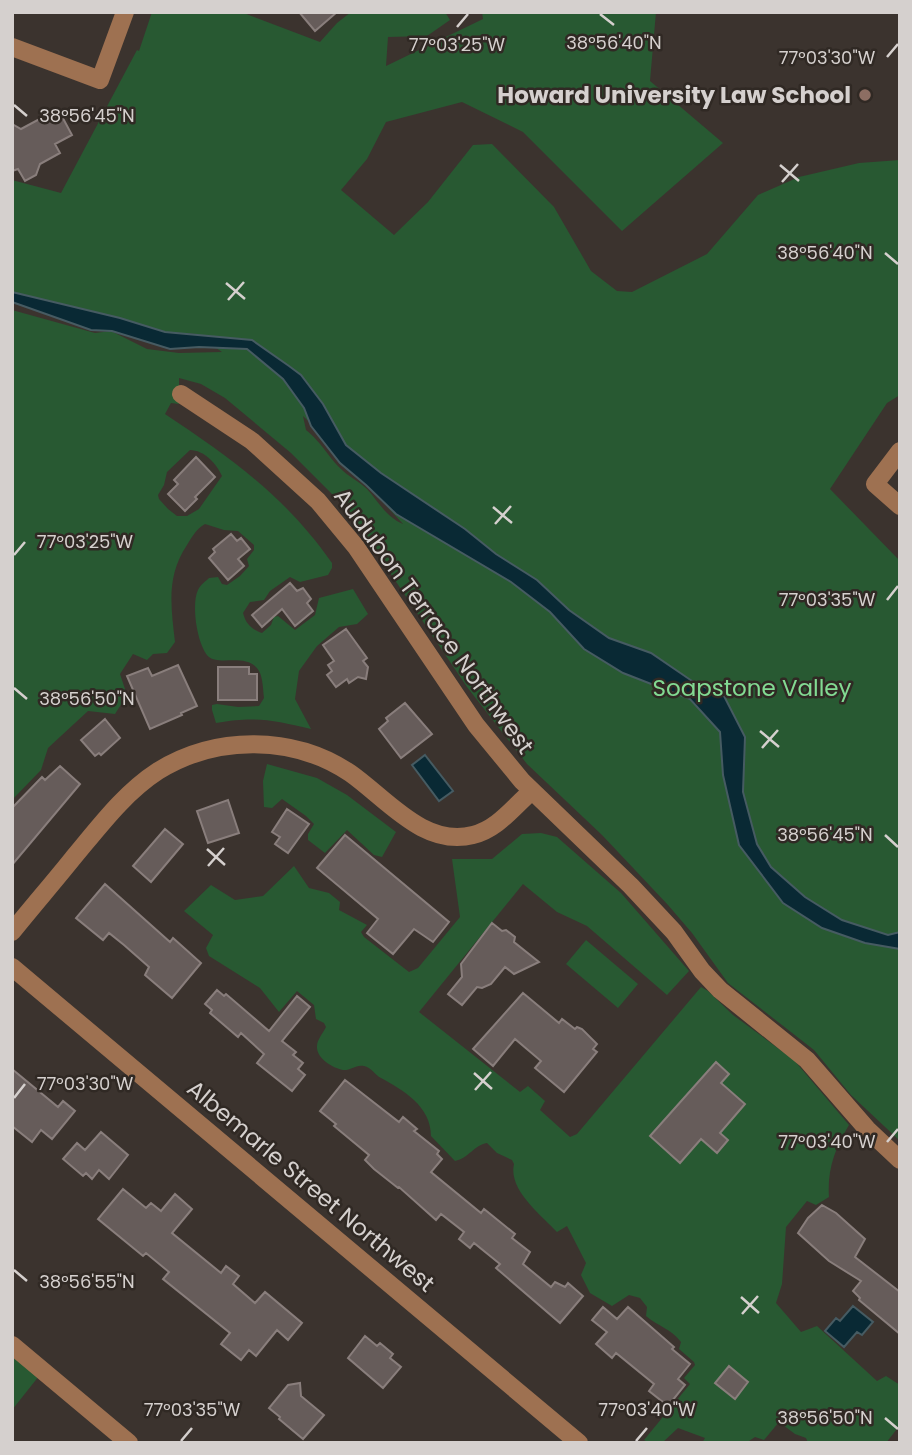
<svg xmlns="http://www.w3.org/2000/svg" width="912" height="1455" viewBox="0 0 912 1455" font-family="Poppins,sans-serif">
  <style>
    .green { fill: #285932; fill-rule: evenodd }
    .water { fill: #092934; stroke: #465b62; stroke-width: 2 }
    .building { fill: #665c5a; stroke: #897e7c; stroke-width: 2 }
    .lines { fill: none; stroke-linecap: round; stroke-linejoin: round }
    .minor { stroke: #9e7151; stroke-width: 18 }
    .ticks { fill: none; stroke: #d5d0ce; stroke-width: 2.5 }
    .education-dot { fill: #8d6e63; stroke: #302924; stroke-width: 2.5 }
    .labels { text-anchor: middle; dominant-baseline: central; stroke-width: 5; stroke-linejoin: round; paint-order: stroke }
    .poi-label { font-size: 23px; font-weight: bold; fill: #d5d0ce; stroke: #302924; text-anchor: end }
    .street-label { font-size: 23px; fill: #d5d0ce; stroke: #302924 }
    .park-label { font-size: 23px; fill: #82da92; stroke: #302924 }
    .ticks-label { font-size: 18px; text-anchor: middle; fill: #d5d0ce; stroke: #302924; stroke-width: 5; stroke-linejoin: round; paint-order: stroke }
  </style>
  <rect width="100%" height="100%" fill="#3b332e"/>
  <path class="green" d="M152,12H241L320,42L337,23L351,12H445L450,20L427,36L388,37L386,66L483,19L482,12H656L650,81L723,143L622,231L523,132L462,102L386,122L367,159L341,190L394,235L428,202L473,145L492,144L554,207L591,271L617,291L632,292L707,254L758,195L799,177L859,163L900,160V395L887,403L830,489L900,561V1141L851,1095L814,1050L728,983L692,933L668,905L602,835L527,764L467,687L347,509L291,453L225,398L201,384L179,378V404L171,403L165,414C231,458 286,497 332,563V568L328,575L300,582L290,577L270,591L264,600L250,602L243,613C246,624 251,629 262,633L271,625L274,617L278,616L295,630L315,615L319,598L353,589L368,614L357,624L339,627L317,646L299,671L295,699L311,729C273,720 255,716 216,723L212,710V705L217,704L238,707L259,706L264,698C263,690 263,678 259,671C248,652 220,666 209,657C197,646 191,604 198,590C200,585 206,581 209,578L218,577L222,584L227,585L240,576L249,566L247,559L254,550V545L238,531L224,530L205,524C196,529 192,537 187,545C166,576 171,607 175,642L167,653L153,654L147,660L133,654L120,674L127,695L115,714L88,711L48,748L41,770L12,800V310L95,333L111,331L147,349L179,353L222,352L196,334L165,332L120,318L12,292V180L61,193L137,50L139,51ZM303,416L316,428L403,524C386,517 378,501 367,489C359,481 347,476 340,468C326,454 323,444 306,430ZM190,450C204,450 217,464 222,476L199,509L187,516H177L168,509L159,499L158,495L164,485L167,472Z
    M267,764L317,778L347,795L396,832L382,857L374,855L347,830L325,853L308,840V834L314,824L306,816L282,799L272,808L264,807L263,781Z
    M541,833L557,837L621,893L689,971L667,995L587,926L557,912L523,884L419,1012L520,1092L528,1086L545,1101L540,1110L570,1137L577,1134L701,987L708,991L733,1015L794,1060L849,1125C835,1148 827,1170 829,1197L816,1205L807,1201L786,1227L782,1284L776,1303L801,1332L817,1326L877,1381L886,1376L900,1385V1425L886,1443H808L806,1438L795,1434L779,1422L764,1440L755,1437L746,1443H702L705,1438L678,1428L662,1443H650L644,1440L690,1384L684,1378L695,1365L694,1362L679,1349L681,1342C670,1328 659,1327 646,1316L647,1307L640,1298L629,1295L612,1306L590,1293L581,1275L586,1263L567,1226L557,1232C541,1215 508,1190 514,1164L512,1160L497,1153L487,1143C474,1145 469,1158 455,1161L431,1136C431,1106 403,1090 381,1078C375,1075 371,1067 364,1066C356,1064 350,1071 343,1070C332,1068 316,1058 317,1046C317,1040 323,1033 326,1027L324,1023L316,1019L314,1005L297,991L279,1012L260,988L209,956L206,948L213,935L184,911L211,885L235,900L263,896L294,866L309,888L329,893L340,902L339,910L367,925L361,932L364,937L409,972L418,968L460,917L452,859H492L522,834Z
    M586,940L638,984L618,1008L566,964Z
    M12,1357L39,1376L12,1410Z"/>
  <path class="water" d="M12,292L120,318L165,332L252,340L289,366L301,375L323,404L346,445L381,473L465,529L496,554L537,580L569,610L609,638L651,653L692,681L724,696L745,737L743,792L757,844L771,867L805,897L842,920L888,935L900,932V949L865,943L822,928L783,903L739,845L723,775L720,732L690,699L623,673L584,649L550,612L511,582L396,514L366,485L340,463L311,426L304,408L283,379L247,349L199,347L170,349L112,331L91,330L12,302Z
    M425,755L453,791L439,801L412,765Z
    M853,1306L873,1322L862,1335L857,1332L844,1347L825,1331L836,1318L840,1321Z"/>
  <path class="building" d="M299,12H337L315,31Z
    M58,109L72,135L55,144L60,153L40,164L36,175L25,181L18,169L12,171V124L21,129Z
    M196,457L215,477L195,497L197,499L185,511L168,494L178,484L174,480Z
    M231,534L237,541L241,538L250,549L238,559L244,566L228,580L209,558L215,552L213,549Z
    M290,583L297,591L303,588L311,599L307,603L313,611L295,626L282,609L262,627L252,615Z
    M346,629L367,658L363,661L368,667L366,679L358,677L349,683L347,679L336,687L327,675L332,671L328,665L334,661L323,645Z
    M178,665L197,706L181,713L182,715L150,729L127,676L148,668L152,676Z
    M218,667H249V674H257V700H218Z
    M405,703L432,734L401,758L379,729L388,721L386,718Z
    M105,719L120,738L101,755L99,753L95,756L81,740Z
    M60,766L80,784L12,865V808L42,777L45,780Z
    M228,800L239,833L208,843L197,811Z
    M287,809L309,824L288,853L275,844L280,837L272,832Z
    M165,829L183,844L151,882L133,866Z
    M345,835L449,922L433,942L414,929L393,954L367,933L378,919L317,868Z
    M105,884L170,942L173,938L201,963L172,998L145,975L149,967L124,945L109,933L103,940L76,918Z
    M492,923L502,931L506,930L515,937L514,942L539,962L514,974L505,967L491,984L482,988L477,987L462,1005L448,994L462,977L461,964Z
    M217,990L224,996L226,994L269,1031L297,996L310,1007L282,1041L296,1052L293,1055L303,1063L298,1069L305,1075L292,1091L257,1063L264,1054L241,1033L238,1037L210,1013L212,1010L205,1004Z
    M523,993L559,1023L562,1019L575,1029L577,1027L582,1029L597,1044L593,1049L597,1052L564,1092L535,1068L541,1061L515,1039L493,1066L473,1049Z
    M716,1062L729,1074L721,1083L745,1104L720,1133L728,1140L717,1153L701,1139L680,1163L650,1136Z
    M12,1069L58,1107L63,1101L75,1111L52,1139L41,1130L32,1142L12,1126Z
    M345,1080L399,1122L403,1117L417,1129L414,1131L439,1151L437,1154L442,1159L431,1172L481,1213L484,1209L515,1234L512,1238L530,1252L523,1264L551,1287L555,1282L565,1287L568,1283L583,1296L560,1323L496,1268L500,1264L474,1243L470,1248L459,1239L464,1232L441,1214L436,1220L399,1187L398,1188L374,1169L365,1160L369,1155L334,1126L336,1124L320,1111Z
    M101,1132L128,1155L109,1179L99,1170L92,1179L86,1173L83,1176L63,1159L77,1143L85,1150Z
    M123,1189L146,1208L151,1203L161,1211L175,1194L192,1209L172,1233L221,1273L226,1266L239,1276L233,1284L255,1303L265,1292L302,1323L288,1340L277,1330L256,1356L249,1350L241,1360L221,1344L230,1333L163,1279L169,1272L146,1253L143,1256L98,1219Z
    M822,1205L836,1213L865,1239L855,1257L900,1292V1334L859,1300L860,1298L853,1291L861,1281L829,1261L798,1233L808,1218Z
    M603,1307L617,1319L628,1307L674,1347L672,1349L690,1364L678,1379L685,1385L668,1406L649,1391L654,1384L616,1353L612,1358L596,1344L607,1332L592,1320Z
    M365,1336L377,1346L380,1343L393,1354L390,1358L401,1367L383,1388L348,1358Z
    M729,1366L748,1382L735,1399L715,1383Z
    M300,1383L301,1396L324,1415L303,1439L279,1419L280,1417L269,1408L288,1385Z"/>
  <g class="lines">
    <path class="minor" d="M12,47L100,80L125,12
      M181,394L252,441L318,501L356,547L476,725L522,781L631,886L674,932L702,971L720,990L807,1060L867,1129L900,1160
      M900,451L875,484L900,506
      M12,932C32,907 53,883 73,858C99,827 124,793 158,771C216,735 293,735 350,773C386,798 424,848 473,835C498,829 513,807 532,791
      M12,967L579,1443
      M12,1345L129,1443"/>
  </g>
  <path class="ticks" d="M600,14L614,25M457,27L468,14M887,57L898,44M14,105L27,116M780,165L799,181M782,182L798,164M885,253L898,264M226,283L245,299M228,300L244,282M493,507L512,523M495,524L511,506M14,555L25,542M887,600L898,586M14,688L27,699M760,731L779,747M762,748L778,730M885,835L898,847M207,849L225,865M208,866L224,848M474,1073L492,1089M475,1090L491,1072M14,1098L25,1084M887,1142L898,1129M14,1270L27,1281M741,1297L759,1313M742,1314L758,1296M885,1418L898,1429M181,1441L192,1428M636,1441L647,1428"/>
  <circle class="education-dot" cx="865" cy="95" r="7"/>
  <g class="labels">
    <g class="poi-label">
      <text x="851" y="95">Howard University Law School</text>
    </g>
    <g class="street-label">
      <text transform="translate(434 621) rotate(54)">Audubon Terrace Northwest</text>
      <text transform="translate(311 1186) rotate(40)">Albemarle Street Northwest</text>
    </g>
    <g class="park-label">
      <text x="752" y="688">Soapstone Valley</text>
    </g>
  </g>
  <g class="ticks-label">
    <text x="614" y="49">38°56'40"N</text>
    <text x="457" y="51">77°03'25"W</text>
    <text x="827" y="64">77°03'30"W</text>
    <text x="87" y="122">38°56'45"N</text>
    <text x="825" y="259">38°56'40"N</text>
    <text x="85" y="548">77°03'25"W</text>
    <text x="827" y="606">77°03'35"W</text>
    <text x="87" y="705">38°56'50"N</text>
    <text x="825" y="841">38°56'45"N</text>
    <text x="85" y="1090">77°03'30"W</text>
    <text x="827" y="1148">77°03'40"W</text>
    <text x="87" y="1288">38°56'55"N</text>
    <text x="192" y="1416">77°03'35"W</text>
    <text x="647" y="1416">77°03'40"W</text>
    <text x="825" y="1424">38°56'50"N</text>
  </g>
  <rect width="912" height="1455" fill="none" stroke="#d5d0ce" stroke-width="28"/>
</svg>
